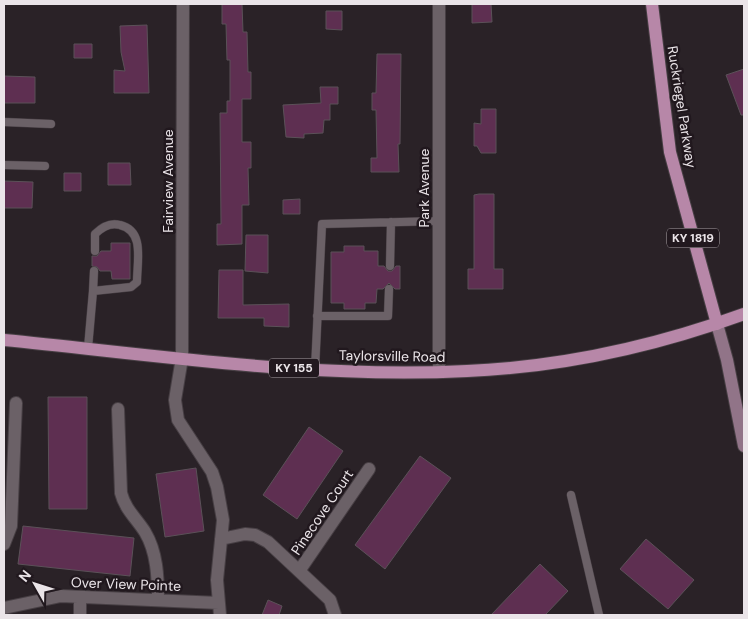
<svg xmlns="http://www.w3.org/2000/svg" width="748" height="619" viewBox="0 0 748 619" font-family="'DM Sans',sans-serif">
  <style>
    .building { fill: #5e2f51; stroke: #5b5158 }
    .lines { fill: none; stroke-linecap: round; stroke-linejoin: round }
    .service-casing { stroke: #473f44; stroke-width: 9 }
    .minor-casing { stroke: #473f44; stroke-width: 14 }
    .secondary-casing { stroke: #473f44; stroke-width: 14 }
    .primary-casing { stroke: #473f44; stroke-width: 14 }
    .service { stroke: #6b6167; stroke-width: 8 }
    .minor { stroke: #6b6167; stroke-width: 12 }
    .secondary { stroke: #917488; stroke-width: 12 }
    .primary { stroke: #b787a8; stroke-width: 12 }
    .labels { text-anchor: middle; dominant-baseline: central; stroke-width: 5; stroke-linejoin: round; paint-order: stroke }
    .shield { fill: #21181e; stroke: #aea7ab; stroke-width: 1 }
    .shield-label { font-size: 12px; font-weight: bold; fill: #eae4e8 }
    .street-label { font-size: 14px; fill: #eae4e8; stroke: #21181e }
  </style>
  <rect width="100%" height="100%" fill="#2a2227"/>
  <path class="building" d="M222,4H242L243,32H247L248,72H251V99H242V142H251V168H248L249,205H242V244L217,245V224H221L220,113H227V101H230V60H227L226,24H222Z
    M472,4H491L492,22L472,23Z
    M326,11H342V30L326,29Z
    M147,25L149,93H114V70L125,71L121,52L120,26Z
    M74,44H92V58H74Z
    M377,54H401L400,144H398L399,172H371V158H377L376,110H372V93H376Z
    M744,69V115H741L726,75Z
    M4,76L35,77V103H4Z
    M320,87H338V104H330V120H324L323,133L304,134V138L286,137L283,105L321,103Z
    M481,109H496V153H481L477,146H474V123L481,124Z
    M108,163H130L131,185H108Z
    M64,173H81V191H64Z
    M4,181L33,182L32,208H4Z
    M479,194H494V269H503V289H468V269H474V195Z
    M300,199V214H283V200Z
    M246,235H268V273L245,271Z
    M111,243H130V279H112L111,271H100L97,267L92,266V256H97L101,251H111Z
    M344,246H364V251H378V266H384L388,271H392L396,266H400V289H395L389,283L383,289H377L376,303H365V309H344V303H331V252H344Z
    M219,270H243V305L289,304V327L264,326V318H218Z
    M48,397H87V509H49Z
    M309,427L343,451L297,519L263,495Z
    M420,456L451,478L385,569L355,545Z
    M196,468L204,531L165,537L156,474Z
    M23,526L134,538L130,576L18,564Z
    M646,539L694,580L668,609L620,569Z
    M540,564L568,591L545,615H491Z
    M268,600L282,606L279,615H262Z"/>
  <g class="lines">
    <g class="service-casing">
      <path id="service" d="M4,122L51,124
        M4,165L45,166
        M390,266L391,222
        M94,271L93,291L131,287L137,282C137,261 145,231 120,225C110,222 102,227 95,234V251
        M317,316H388L389,289
        M88,348L93,291
        M315,369L322,224L440,221
        M571,495L599,615"/>
    </g>
    <g class="minor-casing">
      <path id="minor" d="M183,4L182,358L175,400L178,420L212,472L217,487L223,520L217,580L220,615
        M439,372V4
        M118,409L121,493C125,509 136,518 145,532C157,552 158,577 158,600
        M221,539L245,534L255,535L268,542L330,600L335,615
        M4,544L11,526L16,403
        M299,571L369,469
        M4,608L61,596L219,603
        M80,615V597"/>
    </g>
    <g class="secondary-casing">
      <path id="secondary" d="M717,324L727,360L744,446"/>
    </g>
    <g class="primary-casing">
      <path id="primary" d="M652,4L670,152L717,324
        M4,340C157,355 313,379 467,371C561,367 656,346 744,314"/>
    </g>
    <use href="#service" class="service"/>
    <use href="#minor" class="minor"/>
    <use href="#secondary" class="secondary"/>
    <use href="#primary" class="primary"/>
  </g>
  <g class="labels">
    <g class="shield">
      <rect x="667" y="228.5" width="52" height="19" rx="4"/>
      <rect x="269" y="358.5" width="50" height="19" rx="4"/>
    </g>
    <g class="shield-label">
      <text x="693" y="238">KY 1819</text>
      <text x="294" y="368">KY 155</text>
    </g>
    <g class="street-label">
      <text transform="translate(682 107) rotate(81)">Ruckriegel Parkway</text>
      <text transform="translate(168 181) rotate(-90)">Fairview Avenue</text>
      <text transform="translate(424 188) rotate(-90)">Park Avenue</text>
      <text transform="translate(392 356) rotate(1)">Taylorsville Road</text>
      <text transform="translate(322 512) rotate(-56)">Pinecove Court</text>
      <text transform="translate(126 584) rotate(2)">Over View Pointe</text>
    </g>
  </g>
  <rect width="748" height="619" fill="none" stroke="#eae4e8" stroke-width="10"/>
  <g transform="translate(35 584) rotate(309)" stroke="#21181e" stroke-width="4" paint-order="stroke">
  <path d="M0-4L9 19L0 12L-9 19Z" fill="#eae4e8"/>
  <text y="-8" font-size="14" font-weight="bold" text-anchor="middle" fill="#eae4e8">N</text>
  </g>
</svg>
